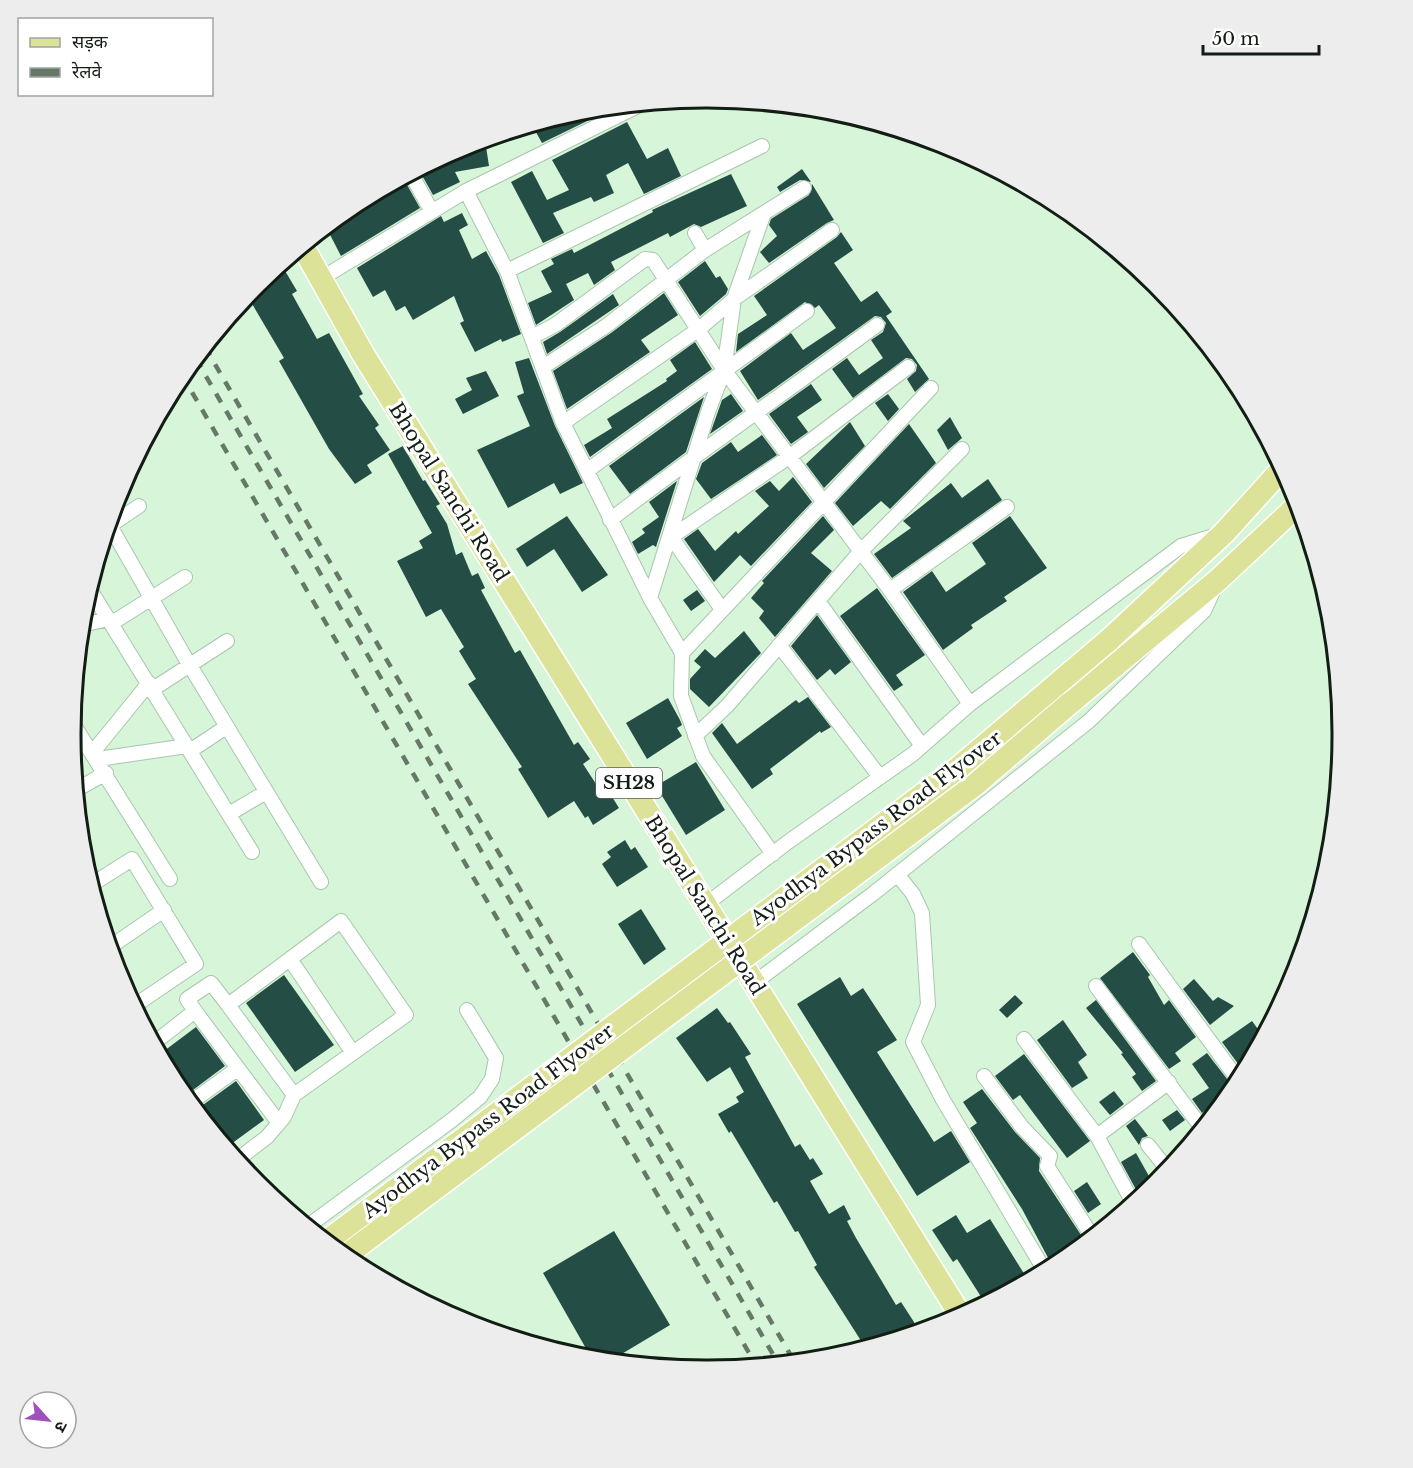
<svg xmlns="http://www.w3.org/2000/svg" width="1413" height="1468" viewBox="0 0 1413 1468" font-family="'Libre Baskerville','Noto Sans Devanagari',serif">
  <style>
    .building { fill: #244d46 }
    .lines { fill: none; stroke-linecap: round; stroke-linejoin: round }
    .street-casing { stroke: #a9c6ac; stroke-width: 16 }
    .primary-casing { stroke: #fff; stroke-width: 25 }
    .street { stroke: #fff; stroke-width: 14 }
    .primary { stroke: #dce298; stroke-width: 22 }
    .rail { stroke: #667968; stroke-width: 4.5; stroke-dasharray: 10 10; stroke-linecap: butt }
    .primary-bridge-casing { stroke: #fff; stroke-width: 25; stroke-linecap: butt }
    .primary-bridge { stroke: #dce298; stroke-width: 22 }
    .labels { text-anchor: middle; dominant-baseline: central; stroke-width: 6; stroke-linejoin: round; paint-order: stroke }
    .shield { fill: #fff; stroke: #59615a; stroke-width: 1.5 }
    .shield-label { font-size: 18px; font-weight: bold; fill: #121d13 }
    .street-label { font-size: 20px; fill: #121d13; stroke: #fff }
    .rim { fill: none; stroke: #121d13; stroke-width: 3 }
  </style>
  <rect width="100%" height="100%" fill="#d7f5d9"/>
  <path class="building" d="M616,107L542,143L532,125L583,110Z
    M627,122L647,159L668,148L681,176L644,194L628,163L606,175L614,193L594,202L591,197L553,213L564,233L543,243L511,182L532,171L547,200L569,190L552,160Z
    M485,140L489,166L455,172L460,182L433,195L419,170L463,146Z
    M802,169L811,182L800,180L780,192L777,187Z
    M731,174L747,206L701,227L694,224L670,237L668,233L611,262L615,270L594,285L588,273L566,284L574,300L536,325L528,303L552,292L541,271L554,264L551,259L572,249L574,253L653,212L652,210Z
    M406,183L420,208L341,256L326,227L353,205L379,191L382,197Z
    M812,184L834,220L827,223L769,263L760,252L777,236L769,225L771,219L809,195Z
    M462,213L468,225L459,230L472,259L486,251L499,275L521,334L502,342L501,339L475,352L460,323L464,321L454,296L413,320L405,306L396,311L385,290L373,297L357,268L441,216L444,222Z
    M841,232L853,250L834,263L861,302L877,291L892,312L886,316L929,379L915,392L907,379L916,371L917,365L912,359L906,358L853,398L832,369L847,358L859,375L883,358L871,340L883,332L886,323L881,317L875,316L758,400L740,371L791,333L803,350L836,328L819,305L815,308L805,302L736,352L738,334L767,315L754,296L837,237Z
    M705,261L716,278L720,276L728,289L726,294L700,316L678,282Z
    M281,264L297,291L292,294L317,339L329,333L363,394L359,396L379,425L375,428L390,450L367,465L372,473L355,484L329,449L279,361L284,358L248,297L274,282L269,274Z
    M664,293L678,315L641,340L650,352L567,409L553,371L611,333Z
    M613,294L619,305L547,354L543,342L560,332Z
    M695,342L712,369L590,457L584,445L612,428L607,419L667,381L666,379L677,371L670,360Z
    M529,358L555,426L583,483L560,494L554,483L508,508L477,450L530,426L517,396L524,393L515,362Z
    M486,371L499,396L463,414L455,399L472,390L466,378Z
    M811,384L822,400L797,417L808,432L791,444L769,414Z
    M731,394L743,411L710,434L722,400Z
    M888,394L899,409L888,421L875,403Z
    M704,397L686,452L630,494L609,466Z
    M950,417L962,438L948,450L937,430Z
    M850,422L865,446L824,488L806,464Z
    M909,424L936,463L890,509L881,501L853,526L835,503Z
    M762,435L777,455L711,499L696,479L702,463L731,442L738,452Z
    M403,446L423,481L425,480L440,504L436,506L447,524L456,555L462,552L472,576L478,573L485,588L481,590L515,653L520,650L574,745L578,742L590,759L583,764L598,787L604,784L619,808L593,825L588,816L585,818L574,801L548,818L518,769L522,767L468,684L476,679L459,651L464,647L441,609L426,617L397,561L423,548L419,541L432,533L388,454Z
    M793,477L812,502L751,566L740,555L714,582L684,539L698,529L715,551L736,531L738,534L769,506L755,491L770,481L779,491Z
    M988,479L1002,500L892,578L874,554L911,528L903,521L951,483L962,498Z
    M677,481L656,547L653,545L638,554L632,542L645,533L642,529L659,517L649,502Z
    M567,516L608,575L582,592L554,549L527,567L516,549Z
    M823,516L834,530L811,553L832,571L775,637L759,618L764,611L751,598L764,583L762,581Z
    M1010,516L1047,568L1004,597L1007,601L971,625L973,628L943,650L903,592L932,571L946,592L986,564L972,543Z
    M877,588L925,655L896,675L903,685L894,691L840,616Z
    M697,590L705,601L691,611L683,600Z
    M817,615L851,662L835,675L830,669L817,680L791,646Z
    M744,631L761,653L709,707L690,689V679L701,667L694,661L705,649L715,658Z
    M808,697L831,727L821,733L820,731L770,769L773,774L752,789L712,733L722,723L737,744L796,700L799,703Z
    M668,698L680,720L682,725L677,728L682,736L647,759L626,723Z
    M696,762L725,810L686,835L656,786Z
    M625,840L631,850L635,847L648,867L617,887L602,864L611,857L607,852Z
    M641,909L666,949L644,965L618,924Z
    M1133,952L1150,975L1148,977L1164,1005L1169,1000L1196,1037L1175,1053L1181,1061L1169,1069L1100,978Z
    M284,975L334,1045L295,1072L246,1003Z
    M840,977L851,996L863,988L897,1040L877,1052L934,1142L951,1131L970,1162L917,1196L797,1004Z
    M1194,979L1213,1001L1218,997L1234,1006L1210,1025L1183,989Z
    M1015,995L1023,1003L1007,1018L999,1010Z
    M1096,1000L1156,1081L1142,1091L1132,1077L1136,1074L1121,1054L1123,1053L1086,1008Z
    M717,1008L728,1023L730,1022L751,1054L745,1057L795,1147L800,1144L810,1160L813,1158L823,1174L810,1181L829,1214L844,1205L851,1219L847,1221L856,1238L896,1305L901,1302L914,1322L916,1332L865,1347L814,1267L817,1265L798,1231L795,1232L777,1201L774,1203L731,1131L729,1133L718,1114L739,1102L736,1097L744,1092L730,1067L707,1082L676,1038Z
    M1063,1020L1087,1055L1078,1062L1088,1078L1072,1088L1037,1040Z
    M1252,1021L1263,1036L1244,1072L1222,1042Z
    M196,1027L225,1066L185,1096L160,1054Z
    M1207,1053L1234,1088L1202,1113L1192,1099L1209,1088L1192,1064Z
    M1024,1054L1090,1141L1067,1158L1020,1095L1013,1100L995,1076Z
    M236,1081L264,1120L227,1147L196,1110Z
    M982,1089L1015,1132L1040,1158L1039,1171L1083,1238L1064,1249L1069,1256L1053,1267L1022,1209L970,1128L977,1123L963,1102Z
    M1114,1091L1124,1104L1110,1115L1099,1102Z
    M1177,1110L1185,1120L1170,1131L1162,1120Z
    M1135,1119L1148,1136L1142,1138L1139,1145L1126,1126Z
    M1136,1153L1154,1185L1140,1197L1121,1162Z
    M1087,1182L1101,1204L1088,1213L1074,1191Z
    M956,1215L967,1233L990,1219L1028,1280L985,1303L957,1259L953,1262L932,1230Z
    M614,1231L670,1325L610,1361L592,1359L543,1273Z"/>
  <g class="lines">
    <g class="street-casing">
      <path id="street" d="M411,174L431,210
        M466,191L507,271L563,423L650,598L682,653L681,696L703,756L773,854
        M695,233L705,250
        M507,271L762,146
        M322,278L466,191L642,104
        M532,337L555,325L645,259L653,260L724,370L890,590L970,704
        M543,367L606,326L705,250L804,188
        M563,423L699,329L734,299L832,230
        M588,470L807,311
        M610,520C697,453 788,391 877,325
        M109,524L186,659L321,882
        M108,527L139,506
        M89,588L252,852
        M890,590L1007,507
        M650,598L708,412L724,370L734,299L763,216
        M818,601L922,746
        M721,608L671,537L789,457L908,367
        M112,623L185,577
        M81,625L109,619
        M779,645L880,777
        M682,653L931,388
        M153,689L227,641
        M72,722L170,879
        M695,736L727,706L860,552L962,449
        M190,751L226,727
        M93,752L149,683
        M98,759L187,746
        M76,790L106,773
        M229,814L266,792
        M897,874L913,894L922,913L928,1005L913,1042L943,1100L1045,1271
        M91,885L132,859L196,964L134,1006
        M705,905L788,842L913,754L970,704L1181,546L1217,535
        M1139,944L1239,1081
        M110,947L164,910
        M290,959L353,1053
        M754,983L874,893L1089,721L1204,611L1215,587
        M1096,986L1202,1128
        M228,1005L294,1095
        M195,1011L279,1123
        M1024,1039L1097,1136L1133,1203
        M154,1043L195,1011L187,999L211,983L228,1005L341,921L406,1015L294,1095L284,1117L267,1137L237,1160
        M984,1076L1022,1127L1050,1156L1047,1166L1092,1236
        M190,1103L237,1069
        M1097,1136L1169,1082
        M1148,1145L1168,1170
        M308,1226L452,1120L480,1097L492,1079L496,1058L467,1010"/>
    </g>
    <g class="primary-casing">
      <path id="primary" d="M303,247L363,354L961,1316
        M1109,640L1224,533L1282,469
        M1070,703L1218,580L1298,505"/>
    </g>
    <use href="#street" class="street"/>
    <use href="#primary" class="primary"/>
    <path class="rail" d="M205,347L794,1361
      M196,359L778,1363
      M182,375L756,1365"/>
    <g class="primary-bridge-casing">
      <path id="primary-bridge" d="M327,1241L957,769L1109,640
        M345,1256L976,784L1070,703"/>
    </g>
    <use href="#primary-bridge" class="primary-bridge"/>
  </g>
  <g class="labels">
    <rect class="shield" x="596" y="768" width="66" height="30" rx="4.5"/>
    <g class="shield-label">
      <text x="629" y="783">SH28</text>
    </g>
    <g class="street-label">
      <text transform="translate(449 492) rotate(58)">Bhopal Sanchi Road</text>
      <text transform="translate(876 828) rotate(-37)">Ayodhya Bypass Road Flyover</text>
      <text transform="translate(705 905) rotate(58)">Bhopal Sanchi Road</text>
      <text transform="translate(488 1121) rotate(-37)">Ayodhya Bypass Road Flyover</text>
    </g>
  </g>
  <path d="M0 0H1413V1468H0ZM706 108H707A625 625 0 0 1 1332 733V735A625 625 0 0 1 707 1360H706A625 625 0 0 1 81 735V733A625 625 0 0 1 706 108Z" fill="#ecedec" fill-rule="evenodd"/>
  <path class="rim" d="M706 108H707A625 625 0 0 1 1332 733V735A625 625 0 0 1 707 1360H706A625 625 0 0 1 81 735V733A625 625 0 0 1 706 108Z"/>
  <rect x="18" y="18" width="195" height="78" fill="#ffffff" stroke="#a0a5a1" stroke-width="1.5"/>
  <rect x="30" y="38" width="30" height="9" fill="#dce298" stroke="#a0a5a1" stroke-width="1.5"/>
  <text x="72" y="48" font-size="18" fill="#121d13">सड़क</text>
  <rect x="30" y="68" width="30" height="9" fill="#667968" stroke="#a0a5a1" stroke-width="1.5"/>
  <text x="72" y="78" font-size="18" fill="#121d13">रेलवे</text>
  <g transform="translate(48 1420) rotate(117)"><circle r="28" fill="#ffffff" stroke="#a0a5a1" stroke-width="1.5"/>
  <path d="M0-4.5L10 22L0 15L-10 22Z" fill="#a04fbe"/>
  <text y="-9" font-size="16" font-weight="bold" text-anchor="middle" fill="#121d13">उ</text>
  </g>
  <path d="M1203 45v9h116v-9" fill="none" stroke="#121d13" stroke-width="3"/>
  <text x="1212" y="45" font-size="18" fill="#121d13" stroke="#ffffff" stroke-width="4.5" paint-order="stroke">50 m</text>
</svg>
